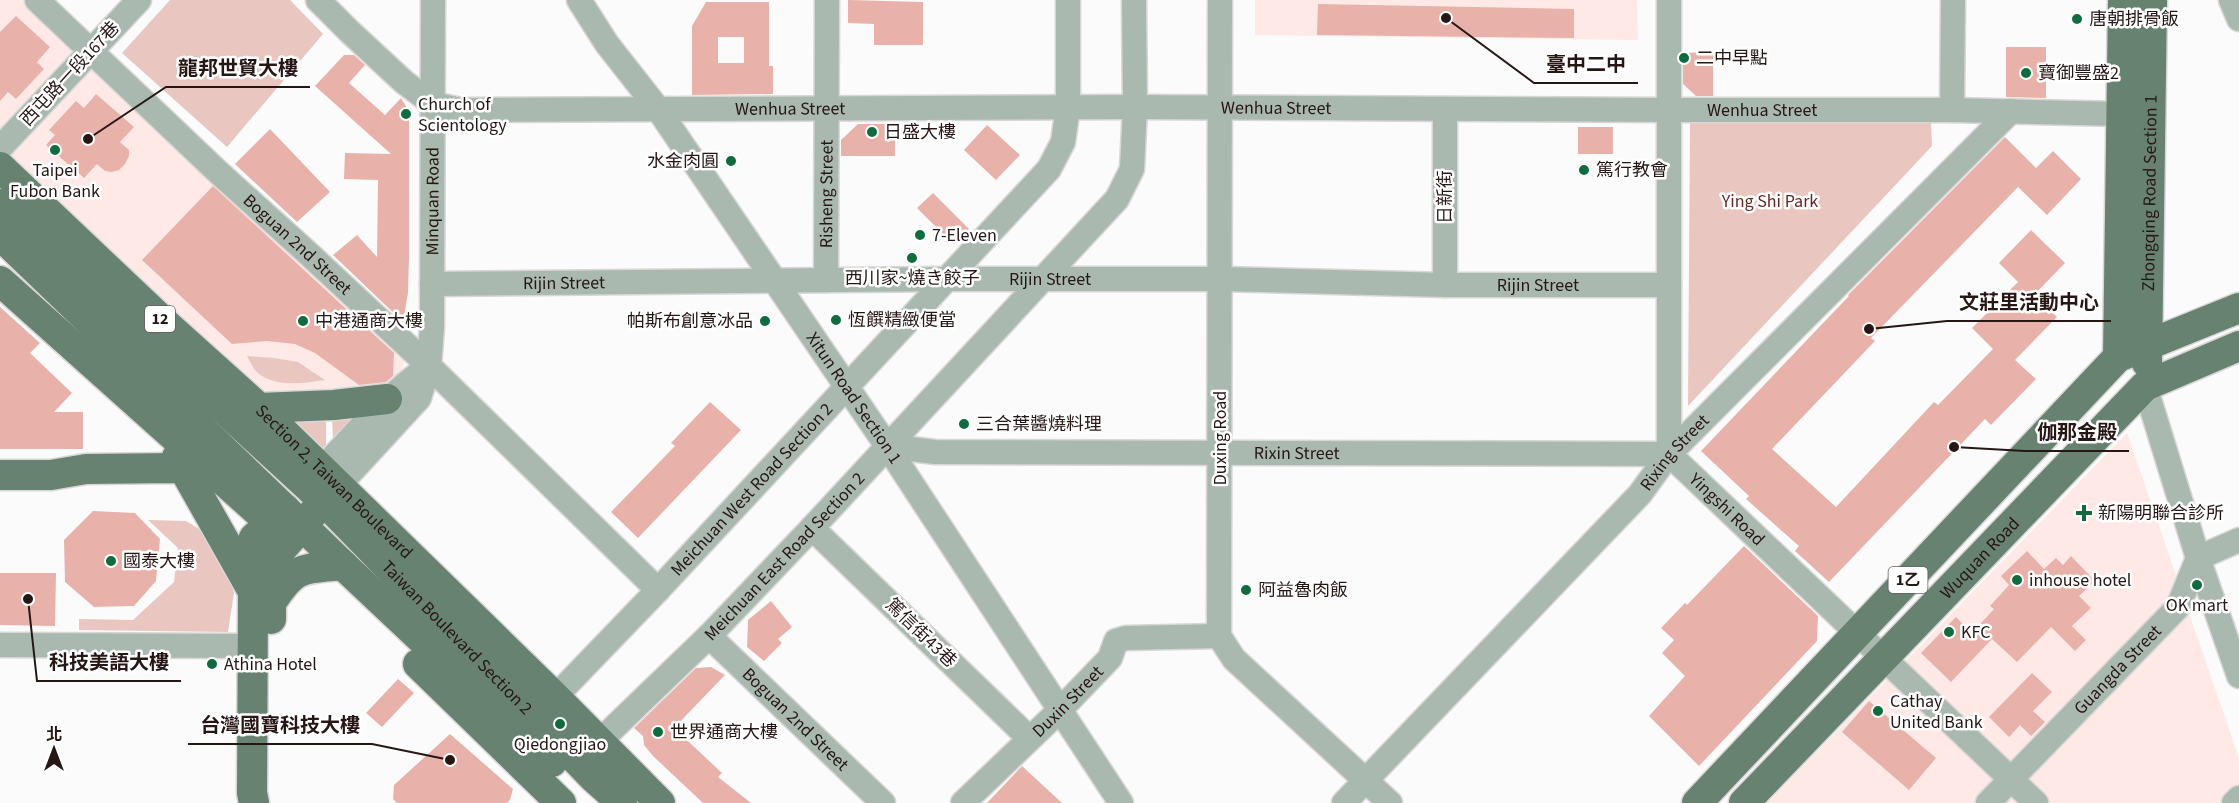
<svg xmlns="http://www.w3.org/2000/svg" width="2239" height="803" viewBox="0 0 2239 803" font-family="'Source Sans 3','Noto Sans TC','Noto Sans JP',sans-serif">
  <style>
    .built { fill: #fee9e6 }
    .green { fill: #eac6c1 }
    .building { fill: #e8b2aa; fill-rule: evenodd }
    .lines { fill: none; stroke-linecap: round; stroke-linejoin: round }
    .minor-casing { stroke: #d9d7d6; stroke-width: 27 }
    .major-casing { stroke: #d9d7d6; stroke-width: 33 }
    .minor { stroke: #aab9af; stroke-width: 24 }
    .major { stroke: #678270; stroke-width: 30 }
    .poi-dot { fill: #106b3f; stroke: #fff; stroke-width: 2 }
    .labels { text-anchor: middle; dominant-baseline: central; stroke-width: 5; stroke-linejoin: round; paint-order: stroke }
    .shield { fill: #fff; stroke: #675d5b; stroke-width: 1.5 }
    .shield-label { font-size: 16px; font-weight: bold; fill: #261715 }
    .poi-label { font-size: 18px; fill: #261715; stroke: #fff; text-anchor: start }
    .street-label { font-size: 18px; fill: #261715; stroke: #fff }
    .park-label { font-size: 18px; fill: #662520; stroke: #fff }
    .leader { fill: none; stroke: #261715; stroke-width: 2 }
    .callout-dot { fill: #261715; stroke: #fff; stroke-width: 2 }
    .callout-label { font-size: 20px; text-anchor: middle; font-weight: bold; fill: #261715; stroke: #fff; stroke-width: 5; stroke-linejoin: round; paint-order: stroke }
  </style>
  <rect width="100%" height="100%" fill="#fbfbfb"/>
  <path class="built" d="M0,0H25L86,56L405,358L400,380L382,390L295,397L246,386L0,158Z
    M1255,0H1637L1638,40L1255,35Z
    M2127,433L2239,758V803H1767Z"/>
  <path class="green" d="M170,0H290L323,34L227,147L122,53Z
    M1931,120L1932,146L1688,406L1690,122Z
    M247,356L274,358L298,362L325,380C304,383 276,388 258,373C253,369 250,361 247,356Z
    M365,409L333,440L332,415Z
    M283,412L326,415V445L322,449Z
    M148,520L186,521L206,533L229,571L234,593L228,632L79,630V619L133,620L174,582L178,548Z"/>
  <path class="building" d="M848,0L923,2V45H874V24L848,23Z
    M706,2H769V66H773V94L692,95V26ZM718,37H744V63H718Z
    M1318,4L1574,9V38L1317,35Z
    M16,16L50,47L37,62L44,69L16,99L8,92L0,101V32Z
    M2006,47H2046V98L2006,97Z
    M1713,52V96H1696L1683,84V53Z
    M344,55H354L365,65L349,83L385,115L401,98L409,111V258L408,293L403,322L333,255L357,235L377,257L378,180L344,179L345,153L391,154L315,86Z
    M96,94L134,127L120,142L129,150V156L125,164L119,170L112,172L105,171L97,164L84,178L46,145L55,135L49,130L76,101L84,108Z
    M858,124H895V156H841V140Z
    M987,125L1020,155L996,180L964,150Z
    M1578,127H1613V154H1578Z
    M270,129L330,192L297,222L235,164Z
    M2005,137L2036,168L2053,151L2081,179L2047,215L2018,187L1871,338L1875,341L1772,449L1836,507L1934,402L1938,405L1993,349L1972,328L2018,282L1999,263L2031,230L2065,263L2034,295L2057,317L2015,360L2036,379L1991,425L1985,419L1829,582L1795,551L1799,546L1746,499L1749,496L1701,451L1849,296L1848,295Z
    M213,186L394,353L393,376L386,382L359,385L315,353L295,344L267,341L232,344L142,260Z
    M933,193L969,229L953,244L917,208Z
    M0,307L40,343L30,353L72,393L54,412H83V449H0Z
    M710,402L741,430L638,538L611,512L675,446L671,443Z
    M93,511L135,513L160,539L156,581L134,606L94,607L65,582L64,540Z
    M1744,546L1818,616L1817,641L1699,766L1649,716L1685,676L1662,653L1674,640L1661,628L1685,603L1687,605Z
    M2027,551L2044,569L2056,558L2063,565L2071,556L2095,581L2079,596L2091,608L2072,626L2086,640L2075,651L2051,627L2017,662L1992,639L1951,682L1921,653L1956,617L1972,633L1994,609L1990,606L2009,585L2001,576Z
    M0,573H56L55,626L0,625Z
    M771,601L792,627L778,639L782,643L764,661L747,647L748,620Z
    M711,667L725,675L674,728L722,773L718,777L751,803H703L653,756L644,745L643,736L634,728L696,668Z
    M2032,673L2052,692L2033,711L2045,722L2031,736L2020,725L2009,737L1989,717Z
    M398,679L414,693L382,727L366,713Z
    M1869,701L1936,758L1909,790L1842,732Z
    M450,734L513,789L510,800L507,803H397L393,799L394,785Z
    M1022,766L1062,803H987Z"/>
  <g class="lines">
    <g class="minor-casing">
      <g id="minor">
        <path id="s1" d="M37,0L218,172L311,256L429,366L658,590"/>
        <path id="s2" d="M318,0L349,31L404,82L433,104L461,110L1135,107L1670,110H1952L2121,114"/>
        <path id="s3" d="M579,0L607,44L658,109L887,446L1121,803"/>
        <path d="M1220,0L1219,636L1234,659L1390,803"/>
        <path id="s4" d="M1669,0V454L2036,803"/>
        <path d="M2231,0L2239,19"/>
        <path d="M1952,110L1953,0"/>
        <path d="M0,148L139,0"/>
        <path id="s5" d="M826,280L827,0"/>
        <path id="s6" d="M432,284L949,279H1221L1445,285H1669"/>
        <path d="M1445,285V109"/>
        <path d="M2145,386L2198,558L2239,676"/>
        <path id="s7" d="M887,446L935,452L1669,454"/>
        <path d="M322,469C356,433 387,395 429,366"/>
        <path id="s8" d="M338,486L419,398L429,366L432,327L433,0"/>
        <path d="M812,528L1029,738"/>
        <path id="s9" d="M709,636L883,803"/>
        <path d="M0,645L253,646"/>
        <path id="s10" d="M555,697L658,590L1049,169L1063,142L1068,107V0"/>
        <path id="s11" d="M600,741L709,636L812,528L1117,199L1132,169L1135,107L1134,0"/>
        <path id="s12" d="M963,803L1059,711L1110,658L1116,641L1126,638L1219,636"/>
        <path id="s13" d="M1344,803L1640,494L1669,454L2011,111"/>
        <path id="s14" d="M1988,803L2178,607L2198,558L2239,540"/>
        <path d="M2234,803L2239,798"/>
      </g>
    </g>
    <g class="major-casing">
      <g id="major">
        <path id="s15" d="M0,167L169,327L259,408L555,697L660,803"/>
        <path id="s16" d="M0,204L324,501L594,778L622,803"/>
        <path d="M0,235L346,568L552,762"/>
        <path d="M0,281L273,525"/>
        <path d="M2118,357L2123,0"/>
        <path id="s17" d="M2147,363L2152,0"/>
        <path d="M259,408L334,405L387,399"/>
        <path d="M177,457L251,588"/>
        <path d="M0,475H51L86,469L176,468L221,474"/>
        <path d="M271,603C295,566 301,569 343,565"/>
        <path d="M271,619V603L279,552L315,511"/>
        <path d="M418,664L561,803"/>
        <path d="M254,803L252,793L253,591L251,545L254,538L285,509"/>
        <path d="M1697,803L2118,357L2239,308"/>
        <path id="s18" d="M1744,803L2145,386L2239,346"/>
      </g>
    </g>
    <use href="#minor" class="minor"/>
    <use href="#major" class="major"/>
  </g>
  <g class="poi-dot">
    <circle cx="2077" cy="19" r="6"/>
    <circle cx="1684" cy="58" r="6"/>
    <circle cx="2026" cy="73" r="6"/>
    <circle cx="406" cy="114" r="6"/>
    <circle cx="872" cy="132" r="6"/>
    <circle cx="55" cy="150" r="6"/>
    <circle cx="731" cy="161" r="6"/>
    <circle cx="1584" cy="170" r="6"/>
    <circle cx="920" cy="235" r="6"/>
    <circle cx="912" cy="258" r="6"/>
    <circle cx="836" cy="320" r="6"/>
    <circle cx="303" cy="321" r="6"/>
    <circle cx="765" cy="321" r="6"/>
    <circle cx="964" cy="424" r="6"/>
    <path d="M2081 504h6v6h6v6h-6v6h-6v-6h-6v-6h6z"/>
    <circle cx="111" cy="561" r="6"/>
    <circle cx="2017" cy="580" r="6"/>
    <circle cx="2197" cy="585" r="6"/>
    <circle cx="1246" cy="590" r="6"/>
    <circle cx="1949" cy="632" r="6"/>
    <circle cx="212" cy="664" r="6"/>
    <circle cx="1878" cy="711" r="6"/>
    <circle cx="560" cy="724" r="6"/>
    <circle cx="658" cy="732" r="6"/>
  </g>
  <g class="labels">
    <g class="shield">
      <rect x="145" y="306" width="30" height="26" rx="4.5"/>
      <rect x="1888.5" y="567" width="39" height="26" rx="4.5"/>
    </g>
    <g class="shield-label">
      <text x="160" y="319">12</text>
      <text x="1908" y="580">1乙</text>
    </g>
    <g class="poi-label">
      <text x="2089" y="19">唐朝排骨飯</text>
      <text x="1696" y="58">二中早點</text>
      <text x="2038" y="73">寶御豐盛2</text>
      <text x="418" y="104">Church of<tspan x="418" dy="21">Scientology</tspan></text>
      <text x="884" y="132">日盛大樓</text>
      <text x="719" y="161" text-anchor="end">水金肉圓</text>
      <text x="55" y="170" text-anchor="middle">Taipei<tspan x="55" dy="21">Fubon Bank</tspan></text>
      <text x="1596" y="170">篤行教會</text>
      <text x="932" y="235">7-Eleven</text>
      <text x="912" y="278" text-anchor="middle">西川家~燒き餃子</text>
      <text x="848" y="320">恆饌精緻便當</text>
      <text x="315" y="321">中港通商大樓</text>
      <text x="753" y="321" text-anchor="end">帕斯布創意冰品</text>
      <text x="976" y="424">三合葉醬燒料理</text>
      <text x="2098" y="513">新陽明聯合診所</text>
      <text x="123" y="561">國泰大樓</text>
      <text x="2029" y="580">inhouse hotel</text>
      <text x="1258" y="590">阿益魯肉飯</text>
      <text x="2197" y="605" text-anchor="middle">OK mart</text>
      <text x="1961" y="632">KFC</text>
      <text x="224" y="664">Athina Hotel</text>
      <text x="1890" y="701">Cathay<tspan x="1890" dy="21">United Bank</tspan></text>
      <text x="670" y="732">世界通商大樓</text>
      <text x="560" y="744" text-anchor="middle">Qiedongjiao</text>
    </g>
    <g class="street-label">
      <text transform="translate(70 74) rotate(-47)">西屯路一段167巷</text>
      <text stroke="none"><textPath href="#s2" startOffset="513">Wenhua Street</textPath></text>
      <text stroke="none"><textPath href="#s2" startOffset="999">Wenhua Street</textPath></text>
      <text stroke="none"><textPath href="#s2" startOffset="1485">Wenhua Street</textPath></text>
      <text stroke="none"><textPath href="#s17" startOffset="170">Zhongqing Road Section 1</textPath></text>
      <text stroke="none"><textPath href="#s5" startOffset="86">Risheng Street</textPath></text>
      <text transform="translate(1445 197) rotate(-90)">日新街</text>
      <text stroke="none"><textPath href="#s8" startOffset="318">Minquan Road</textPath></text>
      <text stroke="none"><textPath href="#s1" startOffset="357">Boguan 2nd Street</textPath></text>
      <text stroke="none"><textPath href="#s6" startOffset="618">Rijin Street</textPath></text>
      <text stroke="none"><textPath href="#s6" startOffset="132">Rijin Street</textPath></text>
      <text stroke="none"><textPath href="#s6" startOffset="1106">Rijin Street</textPath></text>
      <text stroke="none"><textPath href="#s3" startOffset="484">Xitun Road Section 1</textPath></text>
      <text transform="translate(1220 438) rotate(-90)">Duxing Road</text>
      <text stroke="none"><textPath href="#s7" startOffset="410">Rixin Street</textPath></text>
      <text stroke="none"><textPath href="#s13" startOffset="482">Rixing Street</textPath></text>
      <text stroke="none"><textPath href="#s15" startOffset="459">Section 2, Taiwan Boulevard</textPath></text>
      <text stroke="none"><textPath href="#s10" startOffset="286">Meichuan West Road Section 2</textPath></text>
      <text stroke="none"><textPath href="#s4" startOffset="534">Yingshi Road</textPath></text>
      <text stroke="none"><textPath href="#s11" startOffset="261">Meichuan East Road Section 2</textPath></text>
      <text stroke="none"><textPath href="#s18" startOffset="340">Wuquan Road</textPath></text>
      <text transform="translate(921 633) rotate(44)">篤信街43巷</text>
      <text stroke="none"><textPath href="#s16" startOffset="630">Taiwan Boulevard Section 2</textPath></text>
      <text stroke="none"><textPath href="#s14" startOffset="186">Guangda Street</textPath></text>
      <text stroke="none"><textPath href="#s12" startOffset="146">Duxin Street</textPath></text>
      <text stroke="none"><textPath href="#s9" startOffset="120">Boguan 2nd Street</textPath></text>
    </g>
    <g class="park-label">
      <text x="1770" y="201">Ying Shi Park</text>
    </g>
  </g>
  <path class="leader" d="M1446 18L1534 83H1638M88 139L166 87H310M1869 329L1947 321H2111M1954 447L2025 451H2129M28 599L37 681H181M450 760L372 744H188"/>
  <g class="callout-dot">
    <circle cx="1446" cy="18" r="6"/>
    <circle cx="88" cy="139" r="6"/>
    <circle cx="1869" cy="329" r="6"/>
    <circle cx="1954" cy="447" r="6"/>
    <circle cx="28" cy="599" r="6"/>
    <circle cx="450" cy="760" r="6"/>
  </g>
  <g class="callout-label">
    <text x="1586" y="71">臺中二中</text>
    <text x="238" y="75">龍邦世貿大樓</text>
    <text x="2029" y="309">文莊里活動中心</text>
    <text x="2077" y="439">伽那金殿</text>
    <text x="109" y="669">科技美語大樓</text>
    <text x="280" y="732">台灣國寶科技大樓</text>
  </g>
  <g transform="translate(54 749)" stroke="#ffffff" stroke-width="4.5" paint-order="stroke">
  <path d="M0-4.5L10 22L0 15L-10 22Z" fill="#261715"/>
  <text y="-9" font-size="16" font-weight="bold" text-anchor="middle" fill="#261715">北</text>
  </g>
</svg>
